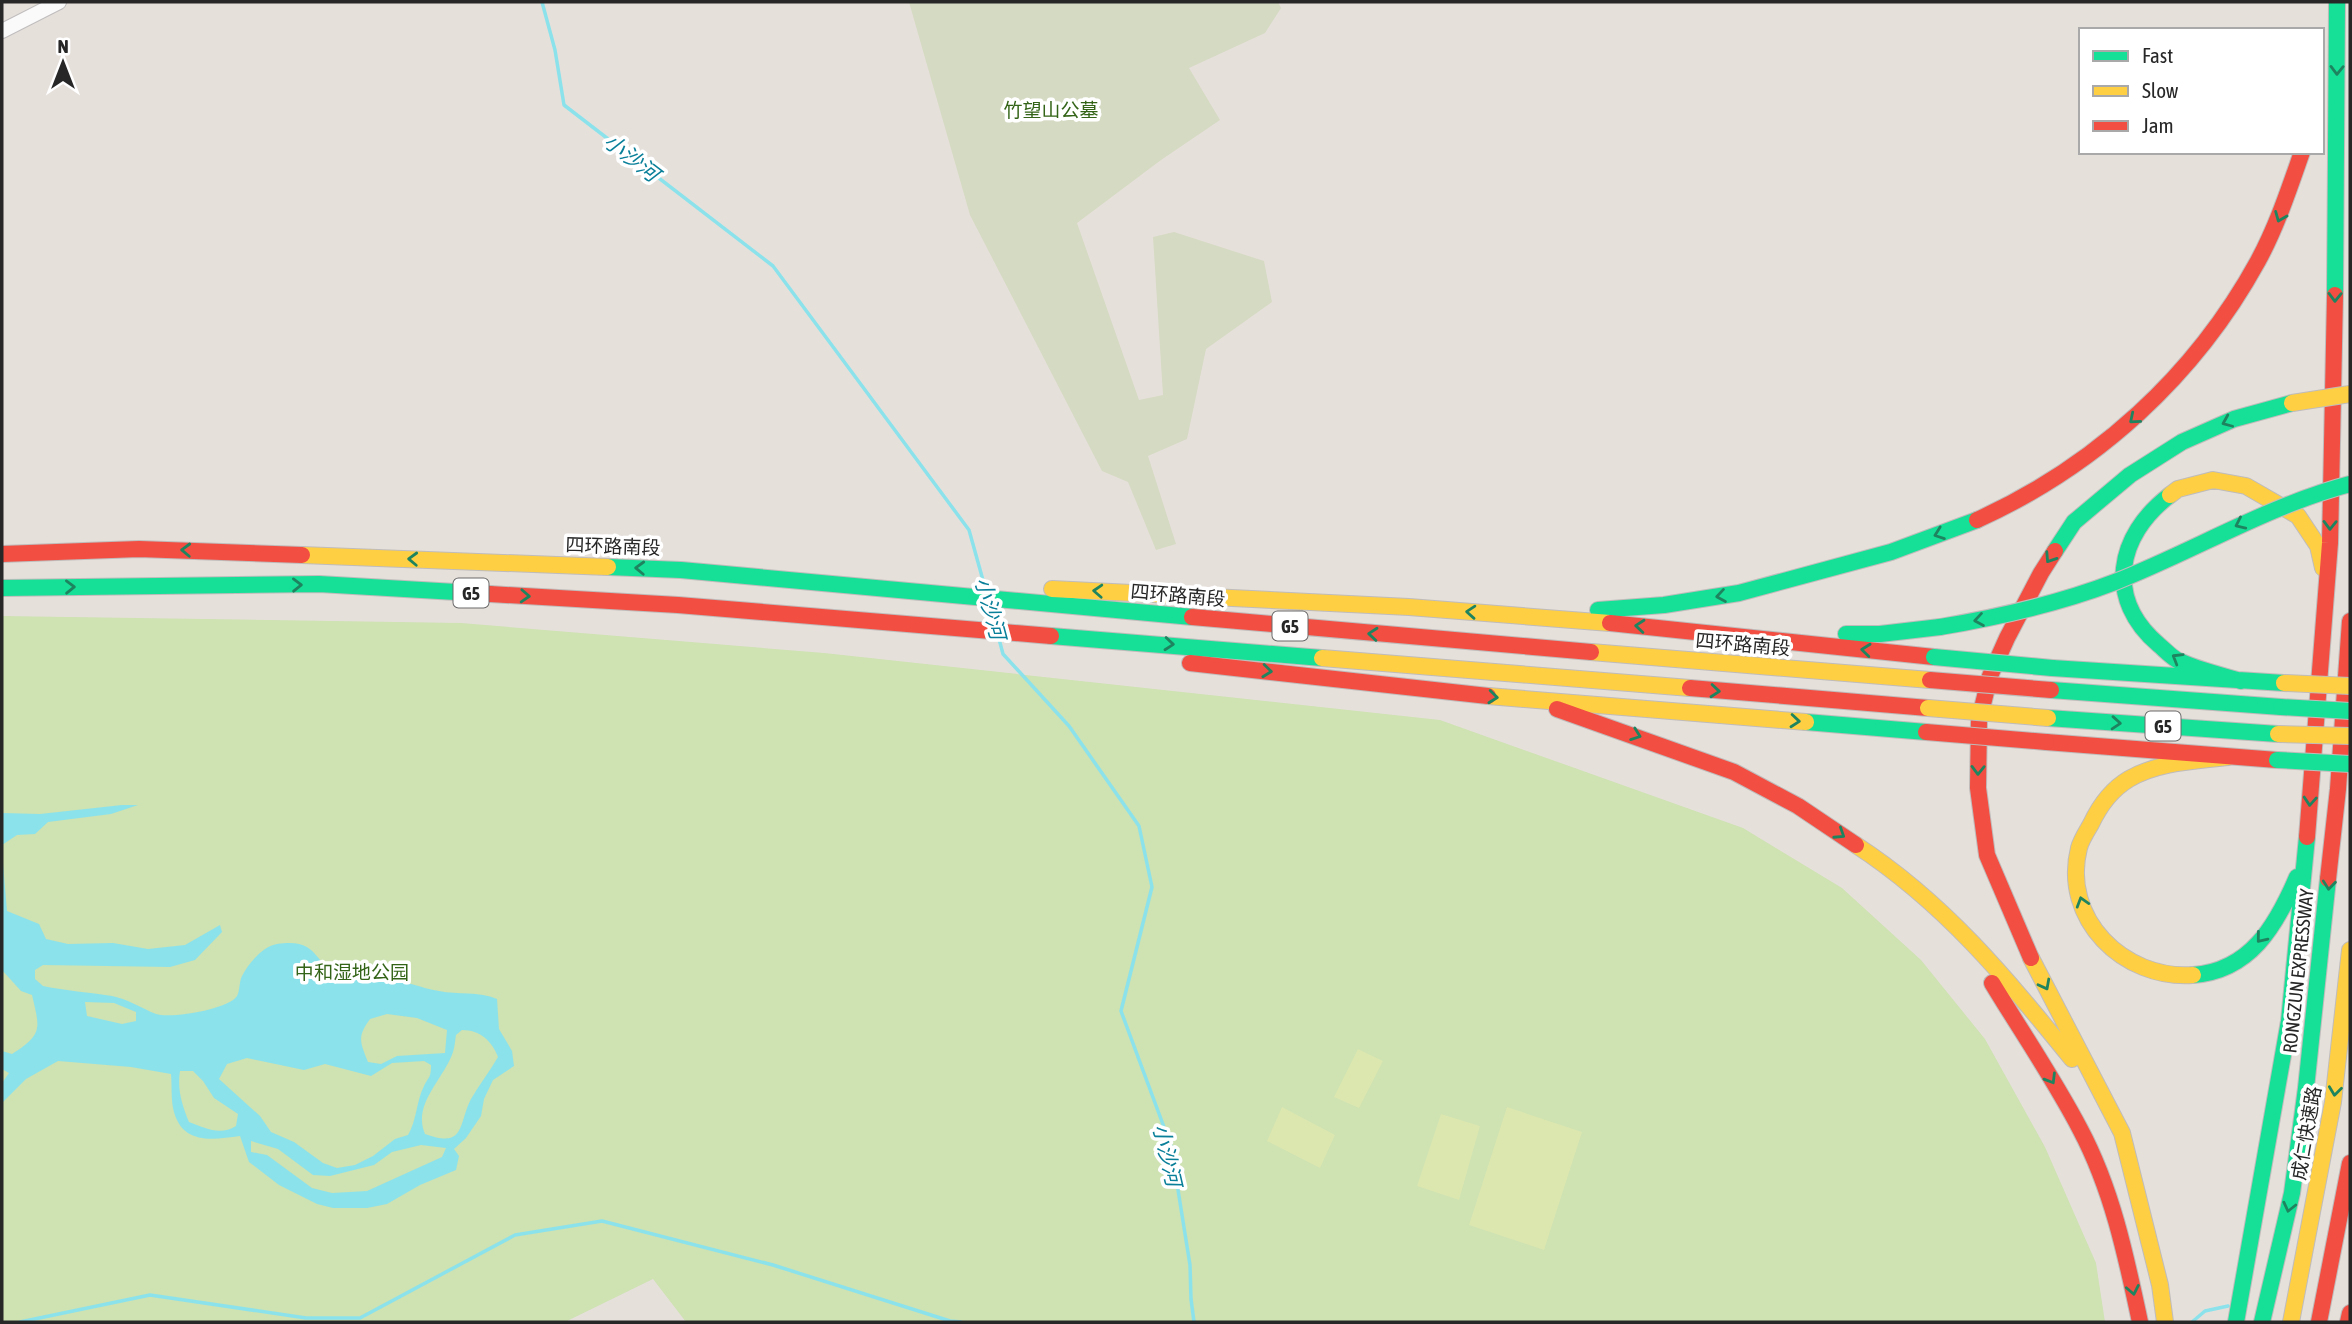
<svg xmlns="http://www.w3.org/2000/svg" width="2352" height="1324" viewBox="0 0 2352 1324" font-family="'Asap Condensed','Noto Sans SC',sans-serif">
  <style>
    .green { fill: #cee2b2 }
    .cemetery { fill: #d5dac2 }
    .pitch { fill: #dce7b0 }
    .water { fill: #8ce2eb; fill-rule: evenodd }
    .lines { fill: none; stroke-linecap: round; stroke-linejoin: round }
    .stream { stroke: #8ce2eb; stroke-width: 3.5 }
    .street-casing { stroke: #bfbdbd; stroke-width: 16 }
    .fast-casing { stroke: #bfbcbb; stroke-width: 18 }
    .slow-casing { stroke: #bfbcbb; stroke-width: 18 }
    .jam-casing { stroke: #bfbcbb; stroke-width: 18 }
    .street { stroke: #fbfafa; stroke-width: 14 }
    .fast { stroke: #16e098; stroke-width: 16 }
    .slow { stroke: #ffcf43; stroke-width: 16 }
    .jam { stroke: #f24e42; stroke-width: 16 }
    .fast-bridge-casing { stroke: #bfbcbb; stroke-width: 18; stroke-linecap: butt }
    .slow-bridge-casing { stroke: #bfbcbb; stroke-width: 18; stroke-linecap: butt }
    .jam-bridge-casing { stroke: #bfbcbb; stroke-width: 18; stroke-linecap: butt }
    .fast-bridge { stroke: #16e098; stroke-width: 16 }
    .slow-bridge { stroke: #ffcf43; stroke-width: 16 }
    .jam-bridge { stroke: #f24e42; stroke-width: 16 }
    .oneway { stroke: #1e8460 }
    .labels { text-anchor: middle; dominant-baseline: central; stroke-width: 7; stroke-linejoin: round; paint-order: stroke }
    .shield { fill: #fff; stroke: #686868; stroke-width: 2 }
    .shield-label { font-size: 18px; font-weight: bold; fill: #272727 }
    .park-label { font-size: 19px; fill: #336417; stroke: #fff }
    .street-label { font-size: 19px; fill: #272727; stroke: #fff }
    .water-label { font-size: 21px; font-style: italic; fill: #097f99; stroke: #fff }
  </style>
  <rect width="100%" height="100%" fill="#e6e0db"/>
  <path class="green" d="M2,616L461,623L824,653L1440,720L1743,828L1842,888L1921,960L1985,1039L2045,1147L2096,1263L2105,1322H686L653,1279L565,1322H2Z"/>
  <path class="cemetery" d="M909,2H1278L1281,8L1265,33L1189,68L1220,120L1161,160L1077,223L1139,400L1163,395L1153,237L1174,232L1264,261L1272,302L1206,349L1187,439L1148,456L1176,544L1156,550L1128,482L1102,471L970,215Z"/>
  <path class="pitch" d="M1358,1049L1383,1061L1359,1108L1334,1097Z
    M1282,1107L1335,1135L1320,1168L1267,1141Z
    M1507,1107L1582,1132L1544,1250L1469,1225Z
    M1441,1114L1480,1126L1459,1200L1417,1186Z"/>
  <path class="water" d="M122,805H138L111,814L48,822L35,834L17,835L2,845V813L40,814Z
    M2,852L7,911L39,924L46,939L68,944L113,943L148,949L185,945L220,925L222,932L195,960L170,967L43,965L35,970V979L43,986C66,991 89,992 112,996C128,999 141,1008 156,1014C171,1019 229,1009 237,996C240,990 239,982 242,976C248,964 263,946 277,944C321,937 312,966 340,973C357,978 371,975 387,978C405,981 421,988 439,991C458,995 479,991 497,999L499,1029L512,1051L514,1066L493,1080L484,1099L481,1116L466,1138L454,1149L459,1156L456,1170L420,1185L387,1204L367,1208H333L317,1204L279,1185L249,1162L240,1136C211,1140 181,1145 173,1108C171,1097 172,1085 171,1074L131,1067L58,1061L26,1079L2,1103V1083L9,1073L2,1069V1051L12,1054C43,1034 40,1029 32,995L21,991L2,970ZM85,1002L114,1003L136,1012V1021L122,1024L87,1016ZM387,1014L417,1018L447,1030L445,1053L397,1056L381,1064L368,1062C360,1042 357,1037 370,1019ZM462,1030C480,1030 492,1041 498,1057C490,1071 479,1085 471,1099C458,1124 466,1149 425,1134C412,1104 444,1079 453,1052C455,1046 455,1040 456,1035ZM247,1058L304,1070L325,1064L371,1076L392,1063L424,1061L431,1065C431,1078 429,1076 424,1086C416,1102 417,1120 408,1135L395,1139L373,1156L355,1165L337,1168L323,1163L294,1142L271,1132L260,1116L219,1079L227,1064ZM180,1071H193L203,1081L214,1098L238,1114L236,1126C220,1136 205,1128 189,1122C182,1105 177,1089 180,1071ZM251,1141L278,1149L313,1175L330,1176L374,1165L392,1152L421,1145L446,1148L442,1157L367,1191L332,1193L312,1188L267,1155L251,1152Z"/>
  <g class="lines">
    <path class="stream" d="M542,2L555,50L564,105L773,266L969,530L986,591
      M999,639L1003,654L1069,726L1139,826L1152,887L1121,1011L1171,1146L1190,1265L1191,1299L1194,1322
      M20,1322L150,1295L306,1318H360L515,1235L602,1221L773,1265L950,1321L961,1322
      M2192,1322L2205,1311L2228,1306"/>
    <g class="street-casing">
      <path id="street" d="M2,31L59,2"/>
    </g>
    <g class="fast-casing">
      <path id="fast" d="M2335,295L2337,2
        M2170,495C2116,536 2105,599 2159,645C2165,650 2172,658 2179,661C2198,670 2221,675 2241,681
        M2055,551L2074,522L2130,475L2182,442L2234,419L2292,403
        M608,567L681,570L1192,617
        M2,588L319,584L490,594
        M1598,610L1664,605L1739,593L1891,552L1977,520
        M1846,634H1880L1940,627
        M1051,636L1322,658
        M2052,668L2284,683
        M2051,690L2281,707
        M2048,718L2278,734
        M1806,722L1926,732
        M2193,975C2250,971 2276,926 2297,877
        M2236,1322L2289,1021L2307,837
        M2262,1322L2292,1193L2306,1088L2328,879"/>
    </g>
    <g class="slow-casing">
      <path id="slow" d="M2170,495L2178,489L2213,480L2246,486L2298,516L2318,546L2323,568
        M302,555L608,567
        M1052,589L1409,607L1610,623
        M1591,652L1930,680
        M1322,658L1690,688
        M1488,696L1806,722
        M1856,845C1945,903 2006,978 2072,1059
        M2031,958L2122,1133L2160,1285L2165,1322
        M2193,975C2124,980 2061,919 2079,848C2081,840 2087,831 2091,824C2099,807 2112,789 2129,779C2158,762 2195,761 2228,757
        M2291,1322L2333,1102L2350,950"/>
    </g>
    <g class="jam-casing">
      <path id="jam" d="M1977,520C2096,466 2195,376 2258,261C2277,226 2289,189 2302,152
        M2,554L139,549L302,555
        M490,594L678,605L1051,636
        M1192,617L1591,652
        M1610,623L1934,657
        M1190,663L1488,696
        M1690,688L1928,708
        M1557,709L1734,772L1798,806L1856,845
        M2046,742L2277,760
        M2307,837L2330,543L2335,295
        M2328,879L2338,789L2350,621
        M2031,958L1987,855L1978,788L1979,720L1990,676L2007,638L2041,573L2055,551
        M1992,983C2021,1031 2054,1079 2080,1129C2112,1189 2126,1256 2140,1322
        M2319,1322L2350,1163
        M2348,1322L2350,1313"/>
    </g>
    <use href="#street" class="street"/>
    <use href="#fast" class="fast"/>
    <use href="#slow" class="slow"/>
    <use href="#jam" class="jam"/>
    <g class="fast-bridge-casing">
      <path id="fast-bridge" d="M1940,627C1999,617 2058,604 2115,582C2194,551 2267,506 2350,484
        M1934,657L2052,668
        M2281,707L2350,711
        M2277,760L2350,764"/>
    </g>
    <g class="slow-bridge-casing">
      <path id="slow-bridge" d="M2292,403L2350,394
        M2284,683L2350,686
        M1928,708L2048,718
        M2278,734L2350,736"/>
    </g>
    <g class="jam-bridge-casing">
      <path id="jam-bridge" d="M1930,680L2051,690
        M1926,732L2046,742"/>
    </g>
    <use href="#fast-bridge" class="fast-bridge"/>
    <use href="#slow-bridge" class="slow-bridge"/>
    <use href="#jam-bridge" class="jam-bridge"/>
  </g>
  <defs><path id="oneway-chevron" d="M-2-3.5L2.5 0L-2 3.5" fill="none" stroke-width="1.6" stroke-linecap="round" stroke-linejoin="round" transform="scale(1.75)"/></defs>
  <g class="oneway">
    <use href="#oneway-chevron" transform="translate(2337 70) rotate(91)"/>
    <use href="#oneway-chevron" transform="translate(2280 217) rotate(112)"/>
    <use href="#oneway-chevron" transform="translate(2335 297) rotate(91)"/>
    <use href="#oneway-chevron" transform="translate(2134 419) rotate(140)"/>
    <use href="#oneway-chevron" transform="translate(2227 422) rotate(157)"/>
    <use href="#oneway-chevron" transform="translate(2240 524) rotate(155)"/>
    <use href="#oneway-chevron" transform="translate(2330 525) rotate(91)"/>
    <use href="#oneway-chevron" transform="translate(1939 534) rotate(160)"/>
    <use href="#oneway-chevron" transform="translate(186 550) rotate(-178)"/>
    <use href="#oneway-chevron" transform="translate(2050 558) rotate(123)"/>
    <use href="#oneway-chevron" transform="translate(413 559) rotate(-178)"/>
    <use href="#oneway-chevron" transform="translate(640 568) rotate(-178)"/>
    <use href="#oneway-chevron" transform="translate(297 585) rotate(-1)"/>
    <use href="#oneway-chevron" transform="translate(70 587) rotate(-1)"/>
    <use href="#oneway-chevron" transform="translate(1098 591) rotate(-177)"/>
    <use href="#oneway-chevron" transform="translate(525 596) rotate(3)"/>
    <use href="#oneway-chevron" transform="translate(1721 596) rotate(171)"/>
    <use href="#oneway-chevron" transform="translate(1471 612) rotate(-176)"/>
    <use href="#oneway-chevron" transform="translate(1979 620) rotate(171)"/>
    <use href="#oneway-chevron" transform="translate(1640 626) rotate(-175)"/>
    <use href="#oneway-chevron" transform="translate(1373 634) rotate(-175)"/>
    <use href="#oneway-chevron" transform="translate(1169 644) rotate(5)"/>
    <use href="#oneway-chevron" transform="translate(1866 650) rotate(-174)"/>
    <use href="#oneway-chevron" transform="translate(2177 658) rotate(-149)"/>
    <use href="#oneway-chevron" transform="translate(1267 671) rotate(6)"/>
    <use href="#oneway-chevron" transform="translate(1715 691) rotate(5)"/>
    <use href="#oneway-chevron" transform="translate(1493 697) rotate(6)"/>
    <use href="#oneway-chevron" transform="translate(1795 721) rotate(5)"/>
    <use href="#oneway-chevron" transform="translate(2116 723) rotate(4)"/>
    <use href="#oneway-chevron" transform="translate(1636 735) rotate(20)"/>
    <use href="#oneway-chevron" transform="translate(1978 770) rotate(91)"/>
    <use href="#oneway-chevron" transform="translate(2310 801) rotate(94)"/>
    <use href="#oneway-chevron" transform="translate(1840 834) rotate(33)"/>
    <use href="#oneway-chevron" transform="translate(2329 885) rotate(96)"/>
    <use href="#oneway-chevron" transform="translate(2082 902) rotate(-107)"/>
    <use href="#oneway-chevron" transform="translate(2261 938) rotate(129)"/>
    <use href="#oneway-chevron" transform="translate(2045 985) rotate(62)"/>
    <use href="#oneway-chevron" transform="translate(2051 1079) rotate(59)"/>
    <use href="#oneway-chevron" transform="translate(2335 1091) rotate(97)"/>
    <use href="#oneway-chevron" transform="translate(2289 1207) rotate(103)"/>
    <use href="#oneway-chevron" transform="translate(2133 1290) rotate(79)"/>
  </g>
  <g class="labels">
    <g class="shield">
      <rect x="453.5" y="578.5" width="35" height="29" rx="5"/>
      <rect x="1272.5" y="611.5" width="35" height="29" rx="5"/>
      <rect x="2145.5" y="711.5" width="35" height="29" rx="5"/>
    </g>
    <g class="shield-label">
      <text x="471" y="593">G5</text>
      <text x="1290" y="626">G5</text>
      <text x="2163" y="726">G5</text>
    </g>
    <g class="park-label">
      <text x="1051" y="110">竹望山公墓</text>
      <text x="352" y="972">中和湿地公园</text>
    </g>
    <g class="street-label">
      <text transform="translate(613 546) rotate(2)">四环路南段</text>
      <text transform="translate(1178 595) rotate(5)">四环路南段</text>
      <text transform="translate(1743 644) rotate(5)">四环路南段</text>
      <text transform="translate(2298 971) rotate(-84)">RONGZUN EXPRESSWAY</text>
      <text transform="translate(2306 1133) rotate(-80)">成仁快速路</text>
    </g>
    <g class="water-label">
      <text transform="translate(632 157) rotate(38)">小沙河</text>
      <text transform="translate(991 608) rotate(75)">小沙河</text>
      <text transform="translate(1168 1155) rotate(77)">小沙河</text>
    </g>
  </g>
  <rect width="2352" height="1324" fill="none" stroke="#272727" stroke-width="7"/>
  <rect x="2079" y="28" width="245" height="126" fill="#ffffff" stroke="#a9a9a9" stroke-width="2"/>
  <rect x="2093" y="51" width="35" height="10" fill="#16e098" stroke="#a9a9a9" stroke-width="2"/>
  <text x="2142" y="63" font-size="21" fill="#272727">Fast</text>
  <rect x="2093" y="86" width="35" height="10" fill="#ffcf43" stroke="#a9a9a9" stroke-width="2"/>
  <text x="2142" y="98" font-size="21" fill="#272727">Slow</text>
  <rect x="2093" y="121" width="35" height="10" fill="#f24e42" stroke="#a9a9a9" stroke-width="2"/>
  <text x="2142" y="133" font-size="21" fill="#272727">Jam</text>
  <g transform="translate(63 63)" stroke="#ffffff" stroke-width="5" paint-order="stroke">
  <path d="M0-5L12 26L0 18L-12 26Z" fill="#272727"/>
  <text y="-10" font-size="19" font-weight="bold" text-anchor="middle" fill="#272727">N</text>
  </g>
</svg>
